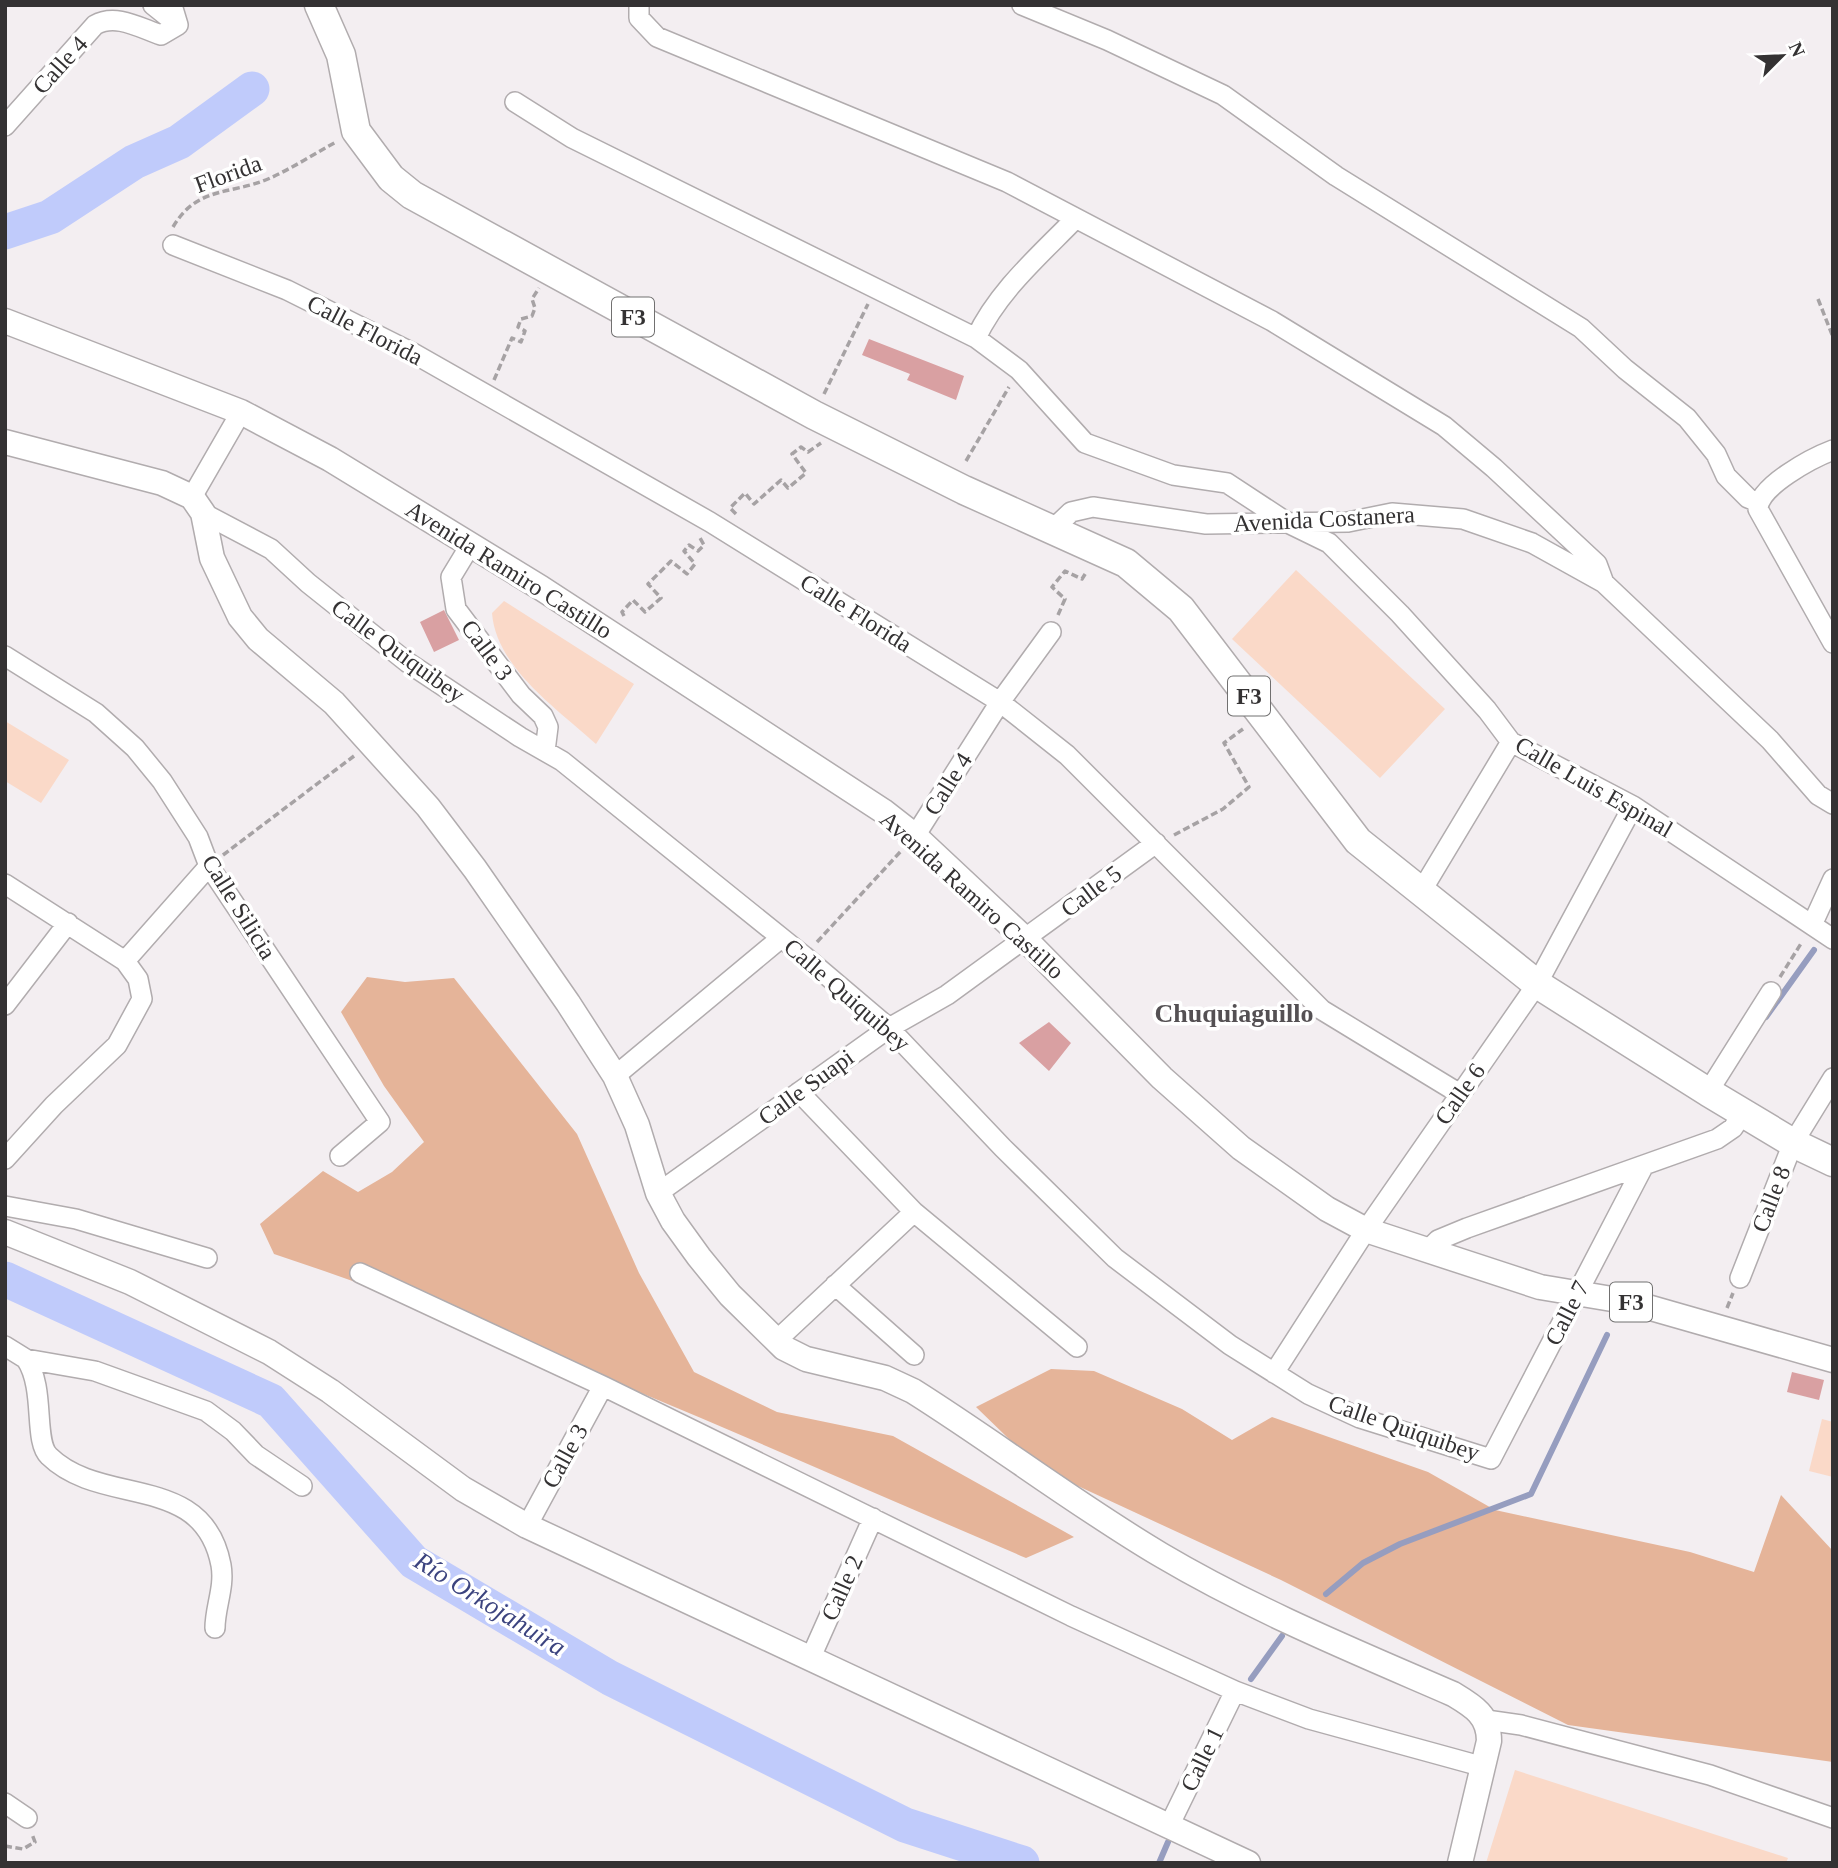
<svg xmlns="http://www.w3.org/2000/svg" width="1838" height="1868" viewBox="0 0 1838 1868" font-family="Georgia,serif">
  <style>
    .green { fill: #fad9c8 }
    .forest { fill: #e5b499 }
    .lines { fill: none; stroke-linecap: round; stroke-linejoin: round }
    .stream { stroke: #969dbf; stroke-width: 6 }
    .river { stroke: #c0cbfb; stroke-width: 35 }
    .building { fill: #d9a0a2 }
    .minor-casing { stroke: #b1acae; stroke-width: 22 }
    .major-casing { stroke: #b1acae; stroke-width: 27 }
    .highway-casing { stroke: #b1acae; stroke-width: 31 }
    .path { stroke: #a6a2a4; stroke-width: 3.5; stroke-dasharray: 7 3.5; stroke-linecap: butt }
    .minor { stroke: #fff; stroke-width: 19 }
    .major { stroke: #fff; stroke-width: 24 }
    .highway { stroke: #fff; stroke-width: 28 }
    .labels { text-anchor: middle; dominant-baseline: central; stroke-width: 7; stroke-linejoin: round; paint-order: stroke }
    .shield { fill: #fff; stroke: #717070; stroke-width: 2 }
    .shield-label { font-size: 23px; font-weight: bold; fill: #343233 }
    .street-label { font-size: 24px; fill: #343233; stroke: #fff }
    .neighbourhood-label { font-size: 26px; font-weight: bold; fill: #545053; stroke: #fff }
    .water-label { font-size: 26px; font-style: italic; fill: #3c447f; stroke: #fff }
  </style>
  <rect width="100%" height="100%" fill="#f3eef1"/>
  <path class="green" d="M1296,570L1445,709L1380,778L1232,639Z
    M504,601L634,684L596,744C559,710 496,668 492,613Z
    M5,721L69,760L41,803L5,781Z
    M1822,1419L1833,1422V1477L1809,1471Z
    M1515,1770L1788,1858L1786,1863H1486Z"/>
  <path class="forest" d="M367,977L405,982L454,978L577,1134L639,1273L694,1372L777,1412L893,1436L1074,1537L1026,1558C778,1452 531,1339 274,1254L260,1224L323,1171L358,1192L392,1172L424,1142L384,1086L341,1012Z
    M1051,1369L1094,1371L1182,1409L1232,1440L1272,1417L1428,1472L1495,1510L1690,1552L1754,1572L1781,1495L1833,1551V1762L1568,1725L1281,1580L1039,1468L976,1407Z"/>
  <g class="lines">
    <path class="stream" d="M1766,1017L1814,950
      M1326,1594L1363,1563L1400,1544L1531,1494L1607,1335
      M1251,1679L1282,1636
      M1159,1863L1168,1842"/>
    <path class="river" d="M5,232L50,217L134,162L179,142L252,89
      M5,1279L271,1401L414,1562L610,1678L905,1825L1022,1863"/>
  </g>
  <path class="building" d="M869,339L964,376L956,400L907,380L910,374L862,355Z
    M444,610L459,640L434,652L420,622Z
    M1049,1022L1071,1043L1049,1071L1019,1043Z
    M1792,1372L1824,1380L1819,1400L1787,1392Z"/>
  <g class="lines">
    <g class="minor-casing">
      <path id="minor" d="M153,5L178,25
        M639,5V18L657,37L1007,182L1272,321L1444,426L1494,468L1597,564L1604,583
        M1022,5L1107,40L1223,95L1336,176L1581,328L1625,369L1687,418L1716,454L1726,476L1748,498L1758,502
        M515,102L572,138L976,338L1019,370L1085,443L1173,475L1227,483L1288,523L1329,543L1400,614L1487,710L1511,742L1633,806L1833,939
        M5,126L95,25C116,13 140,28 161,35L178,25L172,5
        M173,245L287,290L413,353L710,522L1000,702L1067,755L1322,1010L1460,1094
        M976,338C998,291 1040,255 1075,219
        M1833,450C1812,458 1759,486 1758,509L1833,643
        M192,497L241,412
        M203,513L271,549L308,583L407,662L520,737L562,761L804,956L889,1028L1003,1148L1115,1258L1230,1345L1308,1394L1360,1418L1491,1459L1643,1167
        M1053,529L1071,512L1093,507L1206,524L1348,522L1392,513L1463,519L1532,543L1604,583L1770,740L1818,795L1833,804
        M471,544L451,577L456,609L521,695L543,716L548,727L545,751
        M5,656L96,713L135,748L162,781L198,837L209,866L380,1122L340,1156
        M915,836L1000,702L1051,632
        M5,884L125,961L138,979L142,999L117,1045L54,1105L5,1159
        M1422,890L1511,742
        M1812,925L1833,879
        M125,961L209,866
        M5,1005L68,923
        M615,1076L781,938
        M799,1092L914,1212L1077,1347
        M1708,1092L1771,992
        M658,1193L889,1028L947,995L1156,843
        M5,1206L76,1219L207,1258
        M1427,1251L1438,1240L1467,1228L1717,1139L1733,1128L1743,1113
        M360,1273L603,1386L1071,1616L1235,1691L1309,1719L1484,1767
        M1740,1278L1793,1143L1833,1078
        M835,1285L914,1355
        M777,1340L914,1212
        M5,1346L26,1359L95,1371L206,1411L233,1431L256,1455L302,1486
        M26,1359C46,1389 33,1441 49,1456C102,1508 203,1471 221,1565C225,1587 215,1607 215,1628
        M1274,1373L1366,1230L1537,984L1633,806
        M527,1526L603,1386
        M811,1657L873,1518
        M1486,1720L1521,1725L1710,1775L1833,1818
        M5,1803L27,1818
        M1169,1826L1235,1691"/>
    </g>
    <g class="major-casing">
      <path id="major" d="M5,321L241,412L330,459L541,588L883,811L915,836L1025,939L1162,1078L1241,1148L1327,1209L1366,1230L1540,1287L1630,1302L1833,1360
        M5,442L162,483L192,497L203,513L212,558L240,617L258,639L334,703L428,807L475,869L568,1003L615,1076L637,1125L658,1193L673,1221L699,1257L730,1295L784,1348L806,1359L885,1378L913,1391C997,1444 1075,1504 1161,1555C1254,1610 1354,1651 1453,1694C1473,1706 1489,1715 1489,1741L1460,1863
        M5,1232L130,1282L269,1352L330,1391L463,1489L527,1526L1248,1863"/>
    </g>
    <g class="highway-casing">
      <path id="highway" d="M319,5L341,55L356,131L391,178L412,195L814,415L964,490L1126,563L1181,609L1358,841L1537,984L1708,1092L1793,1143L1833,1162"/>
    </g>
    <path class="path" d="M173,227C197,186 230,195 268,179C291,169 314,154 336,142
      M1818,299L1833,337
      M494,380L512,338L521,342L525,331L518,327L521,319L532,316L535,308L532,299L539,288
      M824,394L868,304
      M966,461L1009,387
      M736,514L730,508L745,493L754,504L781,480L788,488L806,473L792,454L801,447L808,452L821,443
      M1058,615L1065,599L1052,587L1065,571L1082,579L1087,571
      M624,616L622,612L633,600L645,612L661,598L648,584L671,561L687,574L695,564L684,551L689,545L698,551L704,545L700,538
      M1174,835L1223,809L1249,787L1224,743L1243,729
      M223,855L354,756
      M817,942L902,850
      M1780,977L1802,942
      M1727,1308L1733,1293
      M5,1846L23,1849L35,1842L32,1834"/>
    <use href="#minor" class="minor"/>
    <use href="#major" class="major"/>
    <use href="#highway" class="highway"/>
  </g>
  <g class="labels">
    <g class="shield">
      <rect x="612" y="297.5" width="42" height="39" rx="5"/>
      <rect x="1228" y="676.5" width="42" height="39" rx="5"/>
      <rect x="1610" y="1282.5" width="42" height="39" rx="5"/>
    </g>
    <g class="shield-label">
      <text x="633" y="317">F3</text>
      <text x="1249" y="696">F3</text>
      <text x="1631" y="1302">F3</text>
    </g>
    <g class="street-label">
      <text transform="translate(60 65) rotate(-48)">Calle 4</text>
      <text transform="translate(228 174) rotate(-20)">Florida</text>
      <text transform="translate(365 330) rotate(27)">Calle Florida</text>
      <text transform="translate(1324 519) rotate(-3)">Avenida Costanera</text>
      <text transform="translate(509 570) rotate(32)">Avenida Ramiro Castillo</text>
      <text transform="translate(856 613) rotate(32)">Calle Florida</text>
      <text transform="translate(487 650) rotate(53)">Calle 3</text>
      <text transform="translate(398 651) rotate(36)">Calle Quiquibey</text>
      <text transform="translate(948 784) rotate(-58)">Calle 4</text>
      <text transform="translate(1594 787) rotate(30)">Calle Luis Espinal</text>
      <text transform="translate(1091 891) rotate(-37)">Calle 5</text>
      <text transform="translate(972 895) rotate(42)">Avenida Ramiro Castillo</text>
      <text transform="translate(239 907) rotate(58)">Calle Silicia</text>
      <text transform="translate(847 995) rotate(41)">Calle Quiquibey</text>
      <text transform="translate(806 1087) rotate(-36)">Calle Suapi</text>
      <text transform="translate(1460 1094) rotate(-55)">Calle 6</text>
      <text transform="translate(1771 1199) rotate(-69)">Calle 8</text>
      <text transform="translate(1567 1313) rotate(-63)">Calle 7</text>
      <text transform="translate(1404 1428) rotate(19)">Calle Quiquibey</text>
      <text transform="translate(565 1456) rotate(-61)">Calle 3</text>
      <text transform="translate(842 1588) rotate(-66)">Calle 2</text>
      <text transform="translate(1202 1759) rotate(-64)">Calle 1</text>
    </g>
    <g class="neighbourhood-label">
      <text x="1234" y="1013">Chuquiaguillo</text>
    </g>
    <g class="water-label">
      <text transform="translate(490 1604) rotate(32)">Río Orkojahuira</text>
    </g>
  </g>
  <rect width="1838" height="1868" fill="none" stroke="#343233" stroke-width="14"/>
  <g transform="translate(1782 56) rotate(66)" stroke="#ffffff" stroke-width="5" paint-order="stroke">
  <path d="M0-5L12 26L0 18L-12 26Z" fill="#343233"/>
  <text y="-10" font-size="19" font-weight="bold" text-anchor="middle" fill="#343233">N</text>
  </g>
</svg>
